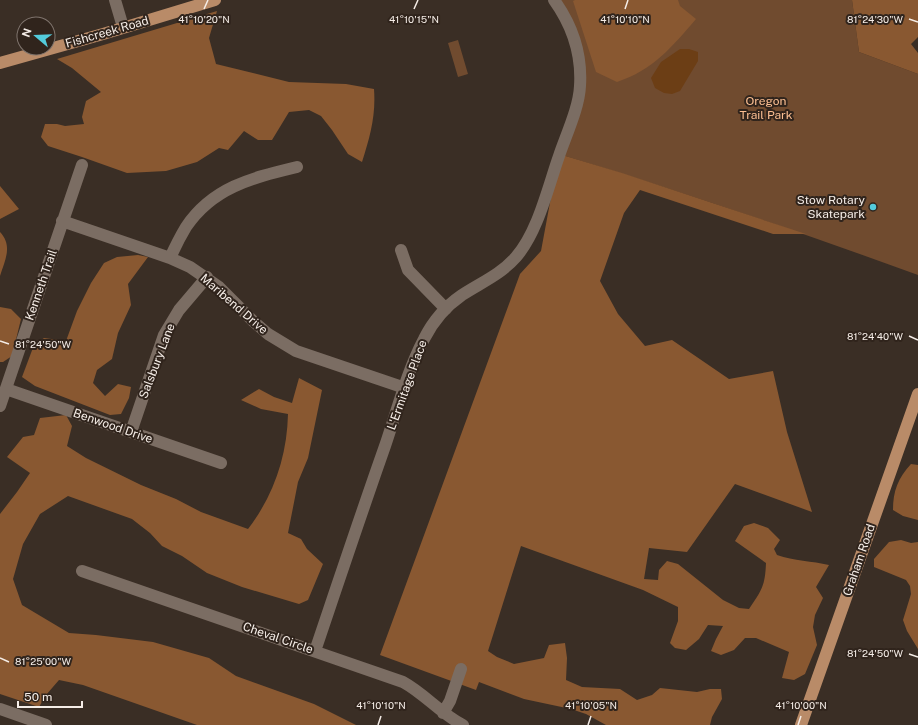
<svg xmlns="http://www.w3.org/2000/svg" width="918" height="725" viewBox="0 0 918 725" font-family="'Public Sans',sans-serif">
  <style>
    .green { fill: #704b2f }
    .forest { fill: #895831 }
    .water { fill: #6c3e15 }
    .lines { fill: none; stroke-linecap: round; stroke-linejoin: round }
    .minor { stroke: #7b6d63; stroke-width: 12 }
    .major { stroke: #b98b68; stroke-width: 12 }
    .ticks { fill: none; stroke: #f5ede7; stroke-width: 1.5 }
    .poi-dot { fill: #53cbdb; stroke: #30241c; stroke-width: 1.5 }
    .labels { text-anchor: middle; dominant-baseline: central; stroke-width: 4; stroke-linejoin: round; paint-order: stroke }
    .street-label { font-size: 12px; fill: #f5ede7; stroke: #30241c }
    .park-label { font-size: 12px; fill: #fcbf92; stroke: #30241c }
    .poi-label { font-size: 12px; fill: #f5ede7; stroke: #30241c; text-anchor: end }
    .ticks-label { font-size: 10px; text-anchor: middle; fill: #f5ede7; stroke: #30241c; stroke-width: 4; stroke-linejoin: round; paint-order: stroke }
  </style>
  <rect width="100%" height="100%" fill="#3a2e25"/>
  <path class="green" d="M554,0H852L859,52L918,74V275C800,232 680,191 559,154L571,122L579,65Z
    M458,40L468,74L458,77L448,43Z"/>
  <path class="forest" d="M575,0H678L680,6L696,19C672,47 653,70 617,82L596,72L573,1Z
    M852,0H918V37L911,44L918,53V74L859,52Z
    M217,11L209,38L216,64L289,82L346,84L374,89C376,116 370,137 362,162L348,154L332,130L321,116L309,110L289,112L272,140H258L244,131L228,150L219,148L197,162L166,171L127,173L82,157L48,146L41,137L45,124H57L65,126L84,124L82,117L86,101L101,92L72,68L57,59Z
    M559,154L622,173L806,234H773L640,190L624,213L600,281L618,314L645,346L672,340L729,379L773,371L787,432L812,512L735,484L687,552L649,548L644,579L658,580L659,570L667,561L678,564L723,600L739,608L749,609C762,590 765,586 766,563L735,541L744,526L754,523L768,528L780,540L774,549L777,555C794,561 812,561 829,565L816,587L823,598L815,615L813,627L817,645L805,674L794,680L782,678L789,652L756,638H745L734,650L721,655L711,651L716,639L723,626L708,625L699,639L686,650L675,648L670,643L678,621V607L643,590L521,546L488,651L497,657L514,664L544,658L549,645L565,643L567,658L566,680L582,687L620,689L637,700L652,695L660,688L697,692L710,689H721L722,699L712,717L710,725H606L586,714L571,709L524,699L479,682L476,690L380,655L520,274L541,251Z
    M0,186L19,209L0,219Z
    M0,232C13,246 5,260 0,276Z
    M138,255L148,257L128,284L131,305L118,333L112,359L97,370L93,383L105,396L118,384L131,387L129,398L121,414L110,415L35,386L22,377L34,345L44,338L66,341L77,311L91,283L104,263L117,257Z
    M0,307L11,309L21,319L12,356L3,362H0Z
    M299,378L322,390L308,458L298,482L288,533L301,539L307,549L323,564L308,600L299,604L242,587L207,573L182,556L162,546L150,533L132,519L68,496L40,514L23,544L13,579L22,605L69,633L96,635L153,642L209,658L236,676L314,704L356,725H197L83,685L59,680L46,695L39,707L0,694V514L17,492L30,473L7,457L23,437L34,435L40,418L66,415L72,426L67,446L86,458L141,485L176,499L201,512L248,529C274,495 287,456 288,414L261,409L241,400L259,389L274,397L292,403Z
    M911,464L918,465V520L903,516L893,510C893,491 898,478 911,464Z
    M901,540L911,543L918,542V649L907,631L903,620L911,594L910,586L906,580L874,567V559L889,542Z"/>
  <path class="water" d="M680,49H689L698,52V61L680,91L672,94L664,93L655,88L651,78L661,62Z"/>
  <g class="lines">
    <path class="minor" d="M115,0L123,27
      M62,221L170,258L190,267L219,287L253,321L268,334L296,351L405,388
      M401,250L408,270L446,309
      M170,258C175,247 180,237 186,227C213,187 252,178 297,167
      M6,389L221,463
      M0,406L82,165
      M131,432L164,335L179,310L207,277
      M82,571L403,682C425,694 441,714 463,725
      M315,651C338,583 361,514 385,446C397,411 407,371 424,339C433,321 446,306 462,295C482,282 500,275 516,257C538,232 548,187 559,156C566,135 579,108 580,86C582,55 572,25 554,0
      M0,709L46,725
      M443,713L450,701L461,669"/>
    <path class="major" d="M0,63L103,34L215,0
      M801,725L918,394"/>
  </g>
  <path class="ticks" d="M204,9L208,0M414,9L418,0M625,9L628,0M909,19L918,22M909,336L918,340M0,341L9,344M909,654L918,657M0,658L9,662M378,725L381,716M588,725L591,716M798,725L801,716"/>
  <circle class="poi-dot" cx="873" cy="207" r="4"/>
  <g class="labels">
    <g class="street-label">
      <text transform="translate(107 32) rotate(-16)">Fishcreek Road</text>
      <text transform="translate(41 285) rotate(-71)">Kenneth Trail</text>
      <text transform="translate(234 304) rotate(41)">Maribend Drive</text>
      <text transform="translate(157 361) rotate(-69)">Salsbury Lane</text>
      <text transform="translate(407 385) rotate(-70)">L'Ermitage Place</text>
      <text transform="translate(113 426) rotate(19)">Benwood Drive</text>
      <text transform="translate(859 560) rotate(-71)">Graham Road</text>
      <text transform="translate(278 638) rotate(19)">Cheval Circle</text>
    </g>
    <g class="park-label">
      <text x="766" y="101">Oregon<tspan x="766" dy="14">Trail Park</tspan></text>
    </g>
    <g class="poi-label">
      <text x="865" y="200">Stow Rotary<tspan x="865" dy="14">Skatepark</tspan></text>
    </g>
  </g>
  <g class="ticks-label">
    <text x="875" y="23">81°24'30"W</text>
    <text x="204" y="23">41°10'20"N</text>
    <text x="414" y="23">41°10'15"N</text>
    <text x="625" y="23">41°10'10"N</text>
    <text x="875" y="340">81°24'40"W</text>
    <text x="43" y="348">81°24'50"W</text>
    <text x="875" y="657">81°24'50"W</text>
    <text x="43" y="665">81°25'00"W</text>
    <text x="381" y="709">41°10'10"N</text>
    <text x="591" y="709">41°10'05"N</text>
    <text x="801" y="709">41°10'00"N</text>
  </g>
  <g transform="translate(36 36) rotate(289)"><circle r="19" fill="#30241c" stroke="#7f746d"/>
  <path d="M0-3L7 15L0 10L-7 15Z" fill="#53cbdb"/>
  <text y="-6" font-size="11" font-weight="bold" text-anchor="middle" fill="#f5ede7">N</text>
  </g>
  <path d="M18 701v6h64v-6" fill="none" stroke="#f5ede7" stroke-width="2"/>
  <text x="24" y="701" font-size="12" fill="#f5ede7" stroke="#30241c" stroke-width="3" paint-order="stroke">50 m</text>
</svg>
